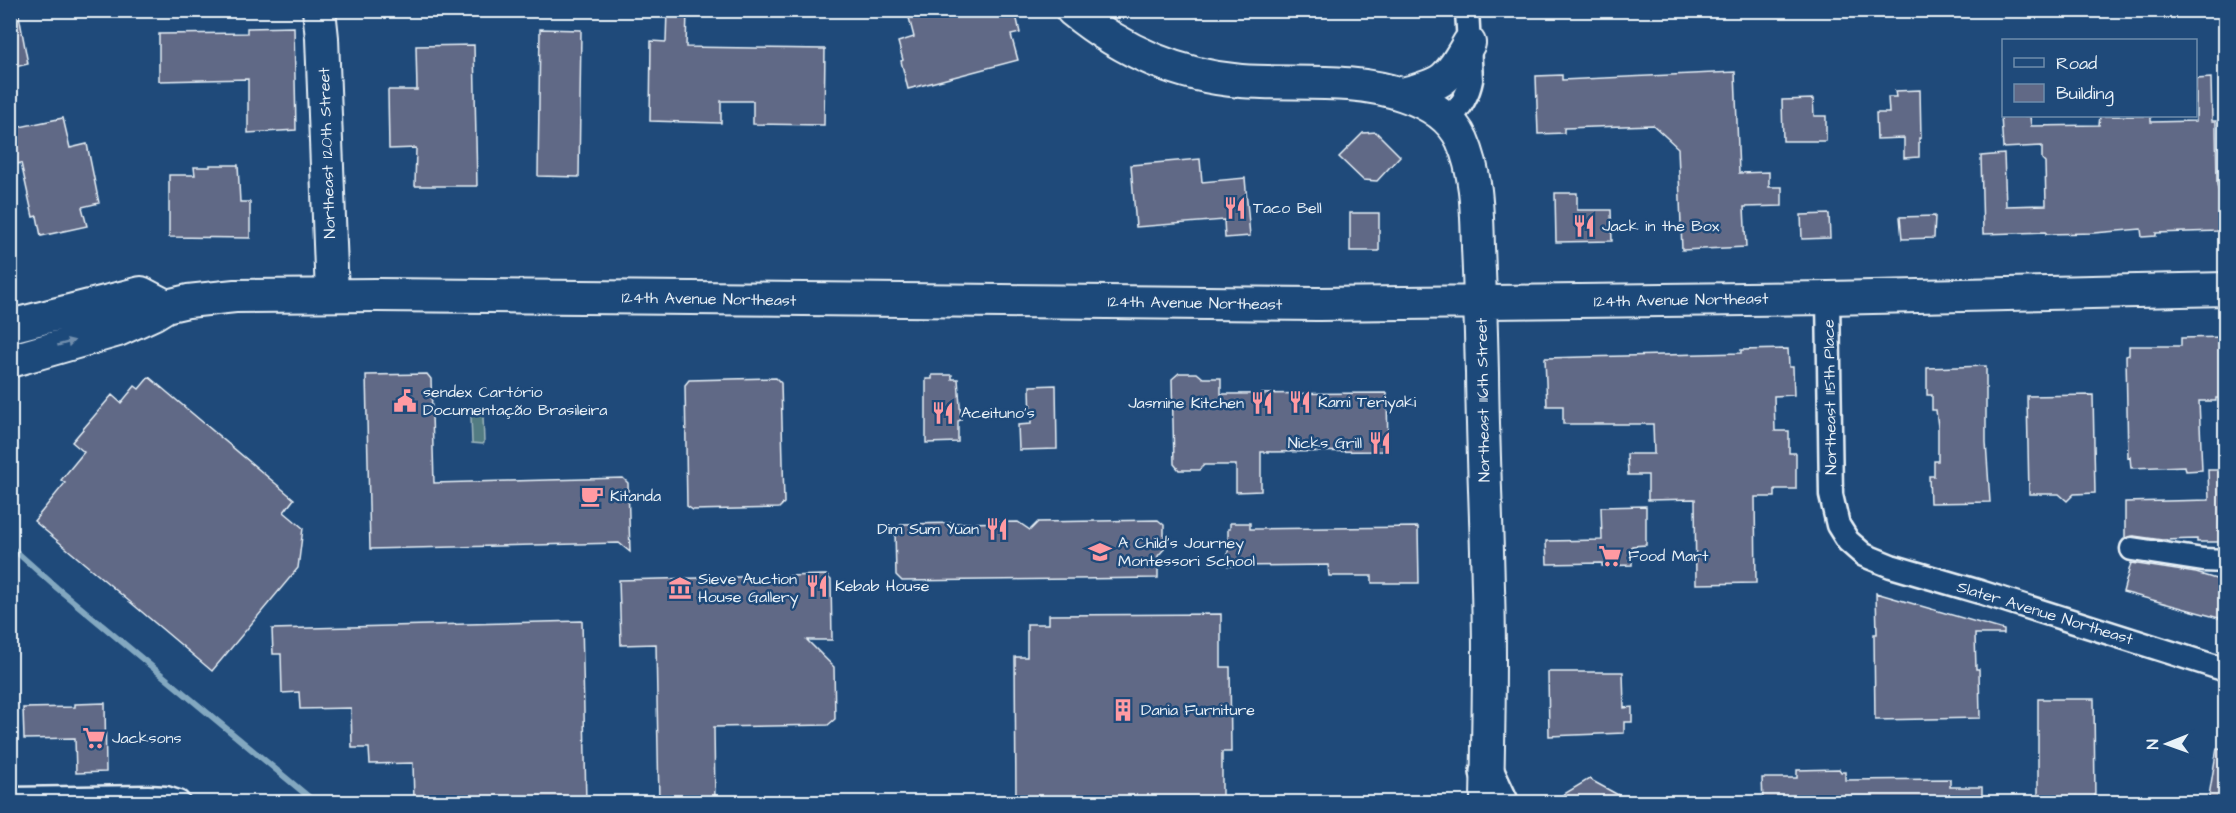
<svg xmlns="http://www.w3.org/2000/svg" width="2236" height="813" viewBox="0 0 2236 813" font-family="'Architects Daughter',sans-serif">
  <style>
    .green { fill: #537b82; stroke: #9eb6bd; stroke-width: 1.5 }
    .lines { fill: none; stroke-linecap: round; stroke-linejoin: round }
    .stream { stroke: #83a8c0; stroke-width: 6 }
    .building { fill: #616986; stroke: #e8f1f8; stroke-width: 1.5 }
    .street-casing { stroke: #e8f1f8; stroke-width: 27 }
    .secondary-casing { stroke: #e8f1f8; stroke-width: 36 }
    .highway-casing { stroke: #e8f1f8; stroke-width: 38 }
    .street { stroke: #1f4a7a; stroke-width: 22 }
    .secondary { stroke: #1f4a7a; stroke-width: 32 }
    .highway { stroke: #1f4a7a; stroke-width: 33 }
    .oneway { fill: #6f8dac }
    .labels { text-anchor: middle; dominant-baseline: central; stroke-width: 5; stroke-linejoin: round; paint-order: stroke }
    .street-label { font-size: 16px; fill: #e8f1f8; stroke: #1f4a7a }
    .poi-label { font-size: 16px; fill: #e8f1f8; stroke: #1f4a7a; text-anchor: start }
  </style>
  <rect width="100%" height="100%" fill="#1f4a7a"/>
  <filter id="ink" filterUnits="userSpaceOnUse"><feTurbulence type="fractalNoise" baseFrequency=".0167" numOctaves="2"/><feDisplacementMap in="SourceGraphic" scale="12" xChannelSelector="R" yChannelSelector="G"/><feConvolveMatrix kernelMatrix="1 2 1 2 8 2 1 2 1" color-interpolation-filters="sRGB"/></filter>
  <g filter="url(#ink)">
    <path class="green" d="M480,413L483,415L484,443L483,444L472,443L471,416Z"/>
    <g class="lines">
      <path class="stream" d="M11,547L57,588L315,802"/>
    </g>
    <path class="building" d="M10,10H18L28,64L10,68Z
      M667,10H687L686,47L825,49L824,125L753,124V101H721V123L650,121L651,41L666,42Z
      M907,10H1015L1020,33L1011,35L1018,60L908,89L901,61L903,60L898,42L914,37Z
      M294,27L296,130L248,133V79L159,81V34L247,33V28Z
      M540,29L581,30L579,177L538,176Z
      M474,45L477,186H415L416,148L389,149L388,90H417L416,46Z
      M1735,72L1739,173L1769,172V187H1782V206L1744,207L1746,247L1682,250L1678,148L1653,125L1564,128V133L1538,134L1536,76L1562,75V80Z
      M2211,78L2212,121H2216L2217,184L2220,197L2218,231L2156,233V236L2142,237L2141,229L2094,233L2046,234V232L1983,234L1981,156L2004,154L2006,206L2046,205L2045,162L2042,159V146L2003,148L2001,116H2030L2031,126L2099,125L2100,116H2151V122L2196,121V79Z
      M1920,90L1921,138H1919V157L1904,158V138L1877,139L1876,113H1889L1888,97H1896L1895,91Z
      M1813,99L1814,116H1826V141H1783L1782,100Z
      M63,118L70,148L87,144L99,203L82,207L87,226L41,236L37,216L33,217L21,163L10,166V129Z
      M1376,132L1400,156L1377,181L1363,180L1339,157L1363,133Z
      M1200,159L1202,182L1245,178L1250,236L1225,238L1224,220L1136,227L1131,165Z
      M210,165H238L240,202H250V238L169,237V175H195L194,167H210Z
      M1555,193H1577V210H1611L1612,241L1556,242Z
      M1350,213H1379V251H1350Z
      M1829,214L1830,238L1802,239L1801,215Z
      M1935,216L1934,238L1902,239L1900,217Z
      M2226,337V398H2216V401H2199L2202,470L2186,471L2185,466L2131,468L2130,457L2128,458L2126,356L2129,355V346H2181V338Z
      M1788,349L1789,367H1793L1794,395L1774,396L1775,431H1789V453H1796V489H1775V497H1755L1756,583L1696,584L1695,499L1648,500V475H1628L1627,454H1654L1653,424H1563V406H1547L1545,358L1741,353V350Z
      M1986,366V442L1990,502L1930,503L1929,476H1934V461H1938V427L1936,410H1932V395H1927V368Z
      M1179,373H1197L1203,378H1221V394L1387,393L1388,451L1261,452V491L1236,492V465H1204L1199,470H1179L1174,464L1172,379Z
      M427,374L431,379L434,483L623,478L628,483L630,552L619,543L370,549L366,375Z
      M932,375H952V379H958L961,420L958,421V442L926,443V379H932Z
      M149,377L294,499L284,512L303,528L298,568L212,671L34,521L65,483L61,480L84,452L72,442L112,395L121,403L135,386L139,389Z
      M776,378L781,383L784,503L779,508L693,510L687,506L685,385L689,380Z
      M1056,385L1057,449L1019,450L1018,425L1031,424L1030,386Z
      M2093,395L2095,493L2074,494L2067,501L2059,494H2029L2027,396Z
      M2208,470H2226V542H2197V539L2162,540L2134,536L2125,538V502L2209,500Z
      M1646,506V545L1632,546V565L1602,566V563L1547,564L1546,541L1602,540L1601,507Z
      M1158,520L1164,525V549L1158,556V578L902,581L896,575L895,530L902,524L1018,522L1030,530L1038,522Z
      M1230,523H1250V529L1418,527L1419,583H1372V576H1329L1328,565L1228,566V529H1230Z
      M2131,563L2196,573L2226,582V620L2123,592Z
      M826,575L831,580L832,640H807L834,667L835,719L828,725L714,727L715,802H659L656,644L621,645L619,580Z
      M1876,593L2004,630V634H1975L1976,669H1979L1980,718L1875,720L1874,634H1877Z
      M1221,614V667H1230L1231,752H1222V802H1016L1015,657H1027V624H1049V615Z
      M582,621L586,802H414L413,763L370,764L369,748H352L351,708L300,709L299,692L282,693L281,654H273L272,629Z
      M1548,672H1623L1624,708L1632,707V722H1624V733L1549,736Z
      M2038,699H2094L2095,802H2038Z
      M105,703L106,772L76,773L75,738L24,739L23,708L75,707V704Z
      M2217,748L2226,749V802H2208Z
      M1839,769L1841,772H1845V780L1950,779V787H1982V802H1763L1762,778H1797V770Z
      M1589,779L1631,802H1551Z"/>
    <g class="lines">
      <g class="street-casing">
        <path id="street" d="M1449,120C1460,108 1468,96 1471,80L1467,10
          M1828,298L1831,495L1838,525L1848,541L1864,555L1891,566L1980,592L2226,670
          M2132,549L2203,560L2226,561
          M10,799L148,797L166,798L178,802"/>
      </g>
      <g class="secondary-casing">
        <path id="secondary" d="M319,10L322,38L332,295
          M1072,10C1121,50 1178,76 1241,81C1295,85 1351,77 1404,95C1428,103 1451,116 1462,140C1477,174 1477,211 1478,247C1480,289 1481,331 1482,373C1483,467 1489,562 1489,657C1489,704 1488,751 1487,799
          M1402,94C1444,84 1448,80 1469,43
          M10,326L141,293L166,306
          M10,361L118,330L153,314L166,306L188,301L235,296L377,295L1318,304L1828,298L2226,289"/>
      </g>
      <g class="highway-casing">
        <path id="highway" d="M1487,772L1501,802"/>
      </g>
      <use href="#street" class="street"/>
      <use href="#secondary" class="secondary"/>
      <use href="#highway" class="highway"/>
    </g>
    <defs><path id="oneway-solid" d="M-6-.8H1V-3.2L6.5 0L1 3.2V.8H-6Z" transform="scale(1.5)"/></defs>
    <use class="oneway" href="#oneway-solid" transform="translate(66 343) rotate(-16)"/>
  </g>
  <defs>
    <g id="restaurant-bare" transform="scale(1.8)"><path d="M-5-6h1v4h1v-4h1v4h1v-4h1v5L-1.5 .5V6h-2V.5L-5-1ZM5-6V6H3V1.5H1.5Q1.5-4 5-6Z" fill="#ff9aa2" stroke="#1f4a7a" stroke-width="2.5" paint-order="stroke"/></g>
    <g id="civic-bare" transform="scale(1.8)"><path d="M-.6-6.5H3V-4.5H.6V-3L4-1V1h2V6H-6V1h2V-1L-.6-3ZM-1.2 2.5V6h2.4V2.5Z" fill="#ff9aa2" stroke="#1f4a7a" stroke-width="2.5" paint-order="stroke"/></g>
    <g id="cafe-bare" transform="scale(1.8)"><path d="M-5.5-4.5H6V0H3Q3 3.5 0 3.5H-2.5Q-5.5 3.5-5.5 0ZM3-3.2v2h1.7v-2ZM-6 4.5H4V6H-6Z" fill="#ff9aa2" stroke="#1f4a7a" stroke-width="2.5" paint-order="stroke"/></g>
    <g id="school-bare" transform="scale(1.8)"><path d="M0-5L7-2L0 1L-7-2ZM-4 1L0 2.5L4 1V4Q0 6-4 4Z" fill="#ff9aa2" stroke="#1f4a7a" stroke-width="2.5" paint-order="stroke"/></g>
    <g id="supermarket-bare" transform="scale(1.8)"><path d="M-6-5.5h2.5l.6 2H6L4.5 2H-2.5L-4.4-4H-6ZM-1.5 3.2a1.3 1.3 0 1 0 .1 0ZM3 3.2a1.3 1.3 0 1 0 .1 0Z" fill="#ff9aa2" stroke="#1f4a7a" stroke-width="2.5" paint-order="stroke"/></g>
    <g id="museum-bare" transform="scale(1.8)"><path d="M0-6L6-3V-2H-6V-3ZM-5-1h2V3h-2ZM-1-1h2V3h-2ZM3-1h2V3H3ZM-6 4H6V6H-6Z" fill="#ff9aa2" stroke="#1f4a7a" stroke-width="2.5" paint-order="stroke"/></g>
    <g id="building-bare" transform="scale(1.8)"><path d="M-4-6H4V6H1V3H-1V6H-4ZM-2.5-4.3h1.7v1.8h-1.7ZM.8-4.3h1.7v1.8H.8ZM-2.5-1h1.7V.8h-1.7ZM.8-1h1.7V.8H.8Z" fill="#ff9aa2" stroke="#1f4a7a" stroke-width="2.5" paint-order="stroke"/></g>
  </defs>
  <g fill-rule="evenodd">
    <use href="#restaurant-bare" x="1235" y="208"/>
    <use href="#restaurant-bare" x="1584" y="226"/>
    <use href="#civic-bare" x="405" y="401"/>
    <use href="#restaurant-bare" x="1300" y="402"/>
    <use href="#restaurant-bare" x="1262" y="403"/>
    <use href="#restaurant-bare" x="943" y="413"/>
    <use href="#restaurant-bare" x="1380" y="443"/>
    <use href="#cafe-bare" x="592" y="496"/>
    <use href="#restaurant-bare" x="997" y="529"/>
    <use href="#school-bare" x="1100" y="552"/>
    <use href="#supermarket-bare" x="1610" y="556"/>
    <use href="#restaurant-bare" x="817" y="586"/>
    <use href="#museum-bare" x="680" y="588"/>
    <use href="#building-bare" x="1123" y="710"/>
    <use href="#supermarket-bare" x="94" y="738"/>
  </g>
  <g class="labels">
    <g class="street-label">
      <text transform="translate(327 153) rotate(-92)">Northeast 120th Street</text>
      <text transform="translate(709 299) rotate(1)">124th Avenue Northeast</text>
      <text transform="translate(1681 300) rotate(-1)">124th Avenue Northeast</text>
      <text transform="translate(1195 303) rotate(1)">124th Avenue Northeast</text>
      <text transform="translate(1830 397) rotate(-91)">Northeast 115th Place</text>
      <text transform="translate(1483 400) rotate(-91)">Northeast 116th Street</text>
      <text transform="translate(2045 613) rotate(17)">Slater Avenue Northeast</text>
    </g>
    <g class="poi-label">
      <text x="1253" y="208">Taco Bell</text>
      <text x="1602" y="226">Jack in the Box</text>
      <text x="423" y="392">sendex Cartório<tspan x="423" dy="18">Documentação Brasileira</tspan></text>
      <text x="1318" y="402">Kami Teriyaki</text>
      <text x="1244" y="403" text-anchor="end">Jasmine Kitchen</text>
      <text x="961" y="413">Aceituno's</text>
      <text x="1362" y="443" text-anchor="end">Nicks Grill</text>
      <text x="610" y="496">Kitanda</text>
      <text x="979" y="529" text-anchor="end">Dim Sum Yuan</text>
      <text x="1118" y="543">A Child’s Journey<tspan x="1118" dy="18">Montessori School</tspan></text>
      <text x="1628" y="556">Food Mart</text>
      <text x="698" y="579">Sieve Auction<tspan x="698" dy="18">House Gallery</tspan></text>
      <text x="835" y="586">Kebab House</text>
      <text x="1141" y="710">Dania Furniture</text>
      <text x="112" y="738">Jacksons</text>
    </g>
  </g>
  <rect width="2236" height="813" fill="none" stroke="#1f4a7a" stroke-width="36"/>
  <rect x="18" y="18" width="2200" height="777" fill="none" stroke="#e8f1f8" stroke-width="2" filter="url(#ink)"/>
  <rect x="2002" y="39" width="195" height="78" fill="#1f4a7a" stroke="#6f8dac" stroke-width="1.5"/>
  <rect x="2014" y="58" width="30" height="9" fill="#1f4a7a" stroke="#6f8dac" stroke-width="1.5"/>
  <text x="2056" y="69" font-size="18" fill="#e8f1f8">Road</text>
  <rect x="2014" y="84" width="30" height="18" fill="#616986" stroke="#6f8dac" stroke-width="1.5"/>
  <text x="2056" y="99" font-size="18" fill="#e8f1f8">Building</text>
  <g transform="translate(2167 744) rotate(269)" stroke="#1f4a7a" stroke-width="4.5" paint-order="stroke">
  <path d="M0-4.5L10 22L0 15L-10 22Z" fill="#e8f1f8"/>
  <text y="-9" font-size="16" font-weight="bold" text-anchor="middle" fill="#e8f1f8">N</text>
  </g>
</svg>
